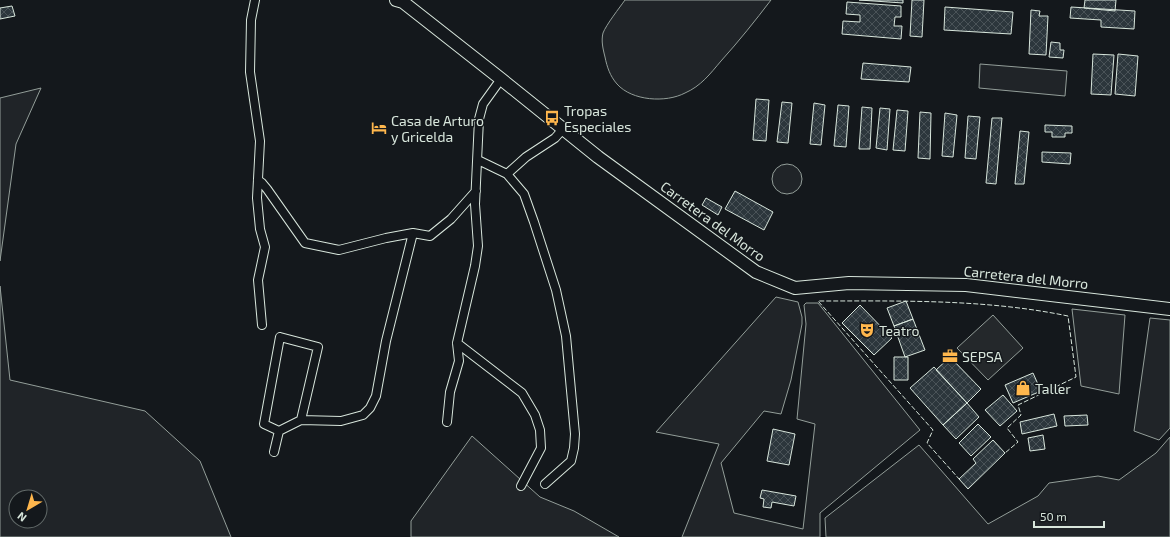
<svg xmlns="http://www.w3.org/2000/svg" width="1170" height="537" viewBox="0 0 1170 537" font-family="'Exo 2',sans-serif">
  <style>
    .green { fill: #202428; stroke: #939e99; fill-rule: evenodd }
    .parking { fill: #24282b; stroke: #939e99 }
    .building { fill: url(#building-cross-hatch); stroke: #d8e6dc }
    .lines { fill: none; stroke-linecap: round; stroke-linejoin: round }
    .minor-casing { stroke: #d8e6dc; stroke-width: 10 }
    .secondary-casing { stroke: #d8e6dc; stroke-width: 14 }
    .minor { stroke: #14181c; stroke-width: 8 }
    .secondary { stroke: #14181c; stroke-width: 12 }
    .fence { stroke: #d8e6dc; stroke-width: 1; stroke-dasharray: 5 2; stroke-linecap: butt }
    .labels { text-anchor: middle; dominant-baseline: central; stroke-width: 3; stroke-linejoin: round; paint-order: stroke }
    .poi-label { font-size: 14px; fill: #d8e6dc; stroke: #14181c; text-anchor: start }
    .street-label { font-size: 14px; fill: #d8e6dc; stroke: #14181c }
  </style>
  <defs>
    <pattern id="building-cross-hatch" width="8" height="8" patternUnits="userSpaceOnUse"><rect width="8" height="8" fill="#2c363c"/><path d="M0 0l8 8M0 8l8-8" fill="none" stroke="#4a5358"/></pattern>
  </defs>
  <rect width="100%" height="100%" fill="#14181c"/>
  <path class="green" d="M625,0H771C755,21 739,41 721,61C710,74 701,86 685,93C666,103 632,101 617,84C610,76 607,67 605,57C603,49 601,41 603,33C606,25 620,7 625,0Z
    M980,64L1067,71L1065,96L979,88Z
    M41,88L16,144L0,261V98Z
    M772 179a15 15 0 1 1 30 0a15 15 0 1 1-30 0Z
    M0,286L10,380L145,411L200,461L231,537H0ZM16,497H40V521H16Z
    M776,297L798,302L802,317V324L791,380L781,414L764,411L721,463L734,513L803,529L815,424L797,419L806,324L804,305L806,303H818L920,430L820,513V537H682L719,444L656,432Z
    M1072,309L1125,315L1119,394L1081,386Z
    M1150,318L1170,320V428L1159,440L1134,431Z
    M472,436L540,497L574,511L619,537H411V521Z
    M1170,437V537H826L825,518L919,445L988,524L1038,496L1049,483L1098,476L1119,480L1156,453Z"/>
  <path class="parking" d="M993,315L1023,348L988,380L957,348Z"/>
  <path class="building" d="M859,0H903V3Z
    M912,0H924L922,37L910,36Z
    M1085,0H1116L1115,11L1084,8Z
    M847,2L901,6V17H895L894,26H902L901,39L842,34L843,21L860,22V15L846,14Z
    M12,6L15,16L0,19V8Z
    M945,7L1013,12L1011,34L944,30Z
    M1071,7L1135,11L1134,29L1101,27V20L1070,18Z
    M1031,10L1040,11L1039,16H1048L1046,55L1029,54Z
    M1051,42L1060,43V50H1064L1063,58L1049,57Z
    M1093,54L1114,55L1111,95L1091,94Z
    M1118,54L1138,56L1135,96L1115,94Z
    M863,63L911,67L909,82L861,79Z
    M756,99L769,100L766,141L753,140Z
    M782,102L792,103L788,143L777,142Z
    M814,103L825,105L821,145L810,144Z
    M838,105L849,106L846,147L834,146Z
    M862,107L872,108L870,149H859Z
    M880,108L890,109L887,150L876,148Z
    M897,110L908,111L905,151L893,150Z
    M920,112L931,113L930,159L918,158Z
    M945,113L957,115L953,157L942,156Z
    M968,116L980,117L976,159L965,158Z
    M992,118H1002L996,184L986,183Z
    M1045,125L1072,126V133H1065V137H1052V132H1045Z
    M1020,131L1029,132L1024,184H1015Z
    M1042,152L1071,153L1070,164L1042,162Z
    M735,191L773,212L764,230L725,209Z
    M706,198L722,207L718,215L702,205Z
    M906,301L913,319L894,326L887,308Z
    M860,305L892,338L874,355L842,323Z
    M913,319L925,350L905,357L894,326Z
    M894,357H908V380H894Z
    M950,357L981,389L967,403L936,370Z
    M934,367L967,403L943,425L910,388Z
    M1033,373L1041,391L1013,403L1005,385Z
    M1003,395L1017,411L1000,426L985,410Z
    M967,403L979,417L956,439L943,425Z
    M1054,414L1057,426L1022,434L1020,422Z
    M1087,415L1088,425L1065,426L1064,416Z
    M978,424L991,437L971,456L959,443Z
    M773,429L795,434L789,465L767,461Z
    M1043,435L1045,449L1030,451L1028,438Z
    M993,440L1005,453L968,489L959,479L976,463L973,459Z
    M762,490L796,496L794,506L772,502L771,508L763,507L764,499L760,498Z"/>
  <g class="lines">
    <g class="minor-casing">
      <path id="minor" d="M255,0L251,20L250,72L260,141L257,198L260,229L265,247L258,280L262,325
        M478,160L507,174L526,157L555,138L563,129
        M507,174L524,194L534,222L556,290L566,336L575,434L574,448L571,461L545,484
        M258,180L262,183L267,189L305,243L339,250L386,238L413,233L430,236L451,219L476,191
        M457,343L522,393L535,415L540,430L541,448L521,486
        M447,422L450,392L459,361L457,343L475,266L478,246L475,204L479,119L483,104L501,79
        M279,431L264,424L280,337L318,347L301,420
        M274,452L279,431L301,420L341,421L363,415L370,408L376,396L386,341L413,233"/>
    </g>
    <g class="secondary-casing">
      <path id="secondary" d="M396,0L403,2L501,79L598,157L756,272L795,288L849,283L966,285L1170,309"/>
    </g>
    <use href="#minor" class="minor"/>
    <use href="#secondary" class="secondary"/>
    <path class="fence" d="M960,480L927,443L933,430L818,301C901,301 986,299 1068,316L1076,377L1018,405L1021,415L1007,428L1018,442L1005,453"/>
  </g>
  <defs>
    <g id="bus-bare" transform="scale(1.2)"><path d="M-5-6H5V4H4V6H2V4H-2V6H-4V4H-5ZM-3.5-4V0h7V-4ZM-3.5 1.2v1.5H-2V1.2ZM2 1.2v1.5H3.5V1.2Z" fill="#ffb74d" stroke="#14181c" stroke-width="2.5" paint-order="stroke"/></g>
    <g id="hotel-bare" transform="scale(1.2)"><path d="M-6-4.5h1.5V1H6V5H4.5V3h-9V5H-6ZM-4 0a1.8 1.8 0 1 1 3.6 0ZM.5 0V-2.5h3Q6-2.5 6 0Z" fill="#ffb74d" stroke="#14181c" stroke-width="2.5" paint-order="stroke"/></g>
    <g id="theatre-bare" transform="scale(1.2)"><path d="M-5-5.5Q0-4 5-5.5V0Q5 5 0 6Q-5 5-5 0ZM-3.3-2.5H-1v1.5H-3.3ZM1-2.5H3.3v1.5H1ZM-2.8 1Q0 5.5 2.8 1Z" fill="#ffb74d" stroke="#14181c" stroke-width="2.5" paint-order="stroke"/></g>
    <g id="office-bare" transform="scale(1.2)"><path d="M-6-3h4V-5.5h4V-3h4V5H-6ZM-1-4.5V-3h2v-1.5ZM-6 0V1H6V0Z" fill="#ffb74d" stroke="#14181c" stroke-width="2.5" paint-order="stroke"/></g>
    <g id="shop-bare" transform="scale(1.2)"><path d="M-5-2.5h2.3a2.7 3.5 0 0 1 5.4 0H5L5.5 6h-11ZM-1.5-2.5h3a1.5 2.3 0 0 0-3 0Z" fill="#ffb74d" stroke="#14181c" stroke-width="2.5" paint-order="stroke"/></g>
  </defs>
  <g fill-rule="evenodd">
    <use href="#bus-bare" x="552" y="118"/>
    <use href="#hotel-bare" x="379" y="128"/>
    <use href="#theatre-bare" x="867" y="330"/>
    <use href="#office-bare" x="950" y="356"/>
    <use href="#shop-bare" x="1023" y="388"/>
  </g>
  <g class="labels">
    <g class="poi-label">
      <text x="564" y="110">Tropas<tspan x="564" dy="16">Especiales</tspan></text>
      <text x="391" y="120">Casa de Arturo<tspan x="391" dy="16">y Gricelda</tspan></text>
      <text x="879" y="330">Teatro</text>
      <text x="962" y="356">SEPSA</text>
      <text x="1035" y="388">Taller</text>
    </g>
    <g class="street-label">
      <text transform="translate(713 221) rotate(36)">Carretera del Morro</text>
      <text transform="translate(1026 277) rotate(6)">Carretera del Morro</text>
    </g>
  </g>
  <g transform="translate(28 509) rotate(218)"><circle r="19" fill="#14181c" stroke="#626a69"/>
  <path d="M0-3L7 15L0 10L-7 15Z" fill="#ffb74d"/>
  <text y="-6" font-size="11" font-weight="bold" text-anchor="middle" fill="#d8e6dc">N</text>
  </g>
  <path d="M1034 521v6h70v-6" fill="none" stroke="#d8e6dc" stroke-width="2"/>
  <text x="1040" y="521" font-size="12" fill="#d8e6dc" stroke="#14181c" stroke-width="3" paint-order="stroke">50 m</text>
</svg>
